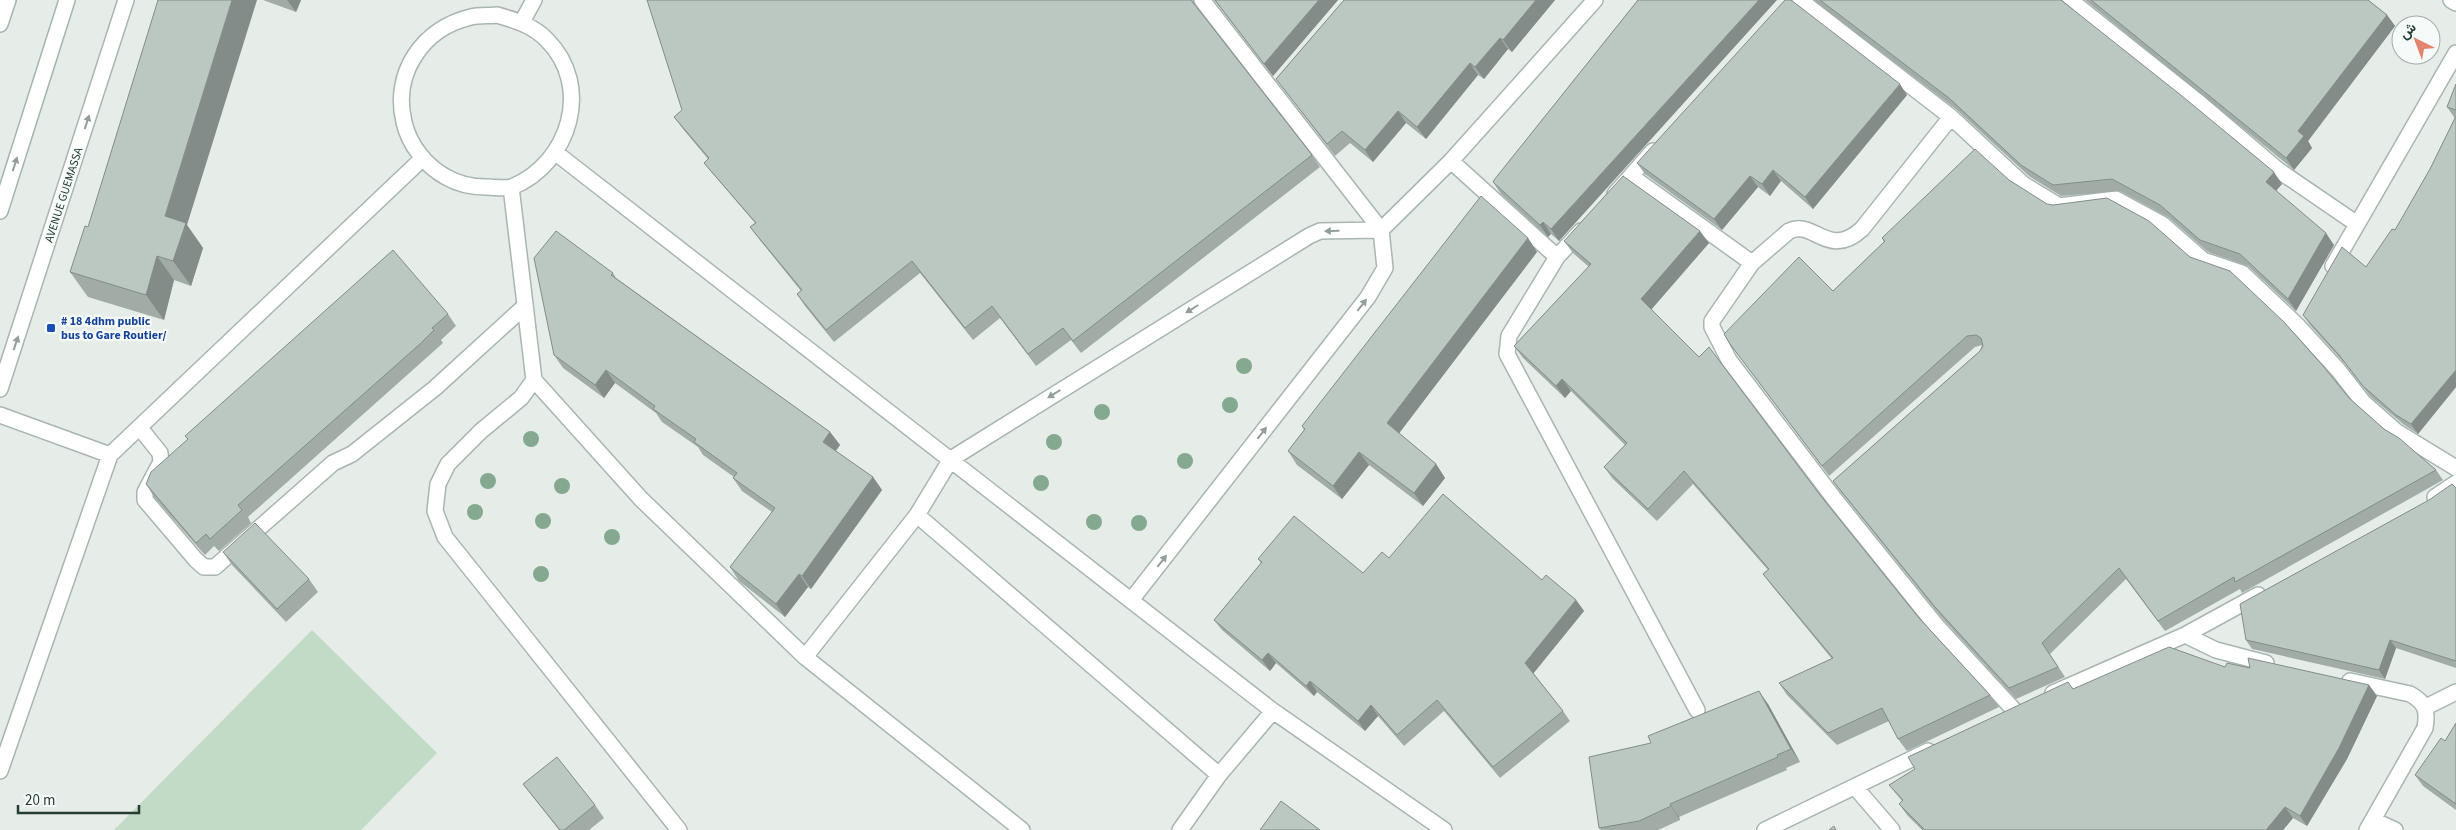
<svg xmlns="http://www.w3.org/2000/svg" width="2456" height="830" viewBox="0 0 2456 830" font-family="'Source Sans 3',Vazirmatn,sans-serif">
  <style>
    .green { fill: #c1dbc7 }
    .lines { fill: none; stroke-linecap: round; stroke-linejoin: round }
    .service-casing { stroke: #a9b5b0; stroke-width: 18 }
    .minor-casing { stroke: #a9b5b0; stroke-width: 18 }
    .secondary-casing { stroke: #a2b5ad; stroke-width: 18 }
    .service { stroke: #fff; stroke-width: 15 }
    .minor { stroke: #fff; stroke-width: 15 }
    .secondary { stroke: #fff; stroke-width: 15 }
    .tree { fill: #85a891 }
    .wall { fill: #a1aca7 }
    .shaded-wall { fill: #838c88 }
    .building { fill: #bbc8c2; stroke: #838c88 }
    .oneway { fill: #929e9a }
    .transit-dot { fill: #1a4fb4; stroke: #f6faf8; stroke-width: 2 }
    .labels { text-anchor: middle; dominant-baseline: central; stroke-width: 4.5; stroke-linejoin: round; paint-order: stroke }
    .street-label { font-size: 12px; fill: #263d36; stroke: #f6faf8 }
    .transit-label { font-size: 12px; font-weight: bold; fill: #164399; stroke: #f6faf8; text-anchor: start }
  </style>
  <rect width="100%" height="100%" fill="#e6ede9"/>
  <path class="green" d="M312,630L437,753L361,830H114Z"/>
  <g class="lines">
    <g class="service-casing">
      <path id="service" d="M140,428L160,453L161,462L145,492V500L196,560L204,567H215L333,463L352,454L435,388L525,306"/>
    </g>
    <g class="minor-casing">
      <path id="minor" d="M1800,0L1951,117L2023,184L2059,206L2116,199L2162,224L2203,260L2242,273L2298,326L2339,371L2363,402L2397,432L2456,468
        M2070,0L2196,100L2278,170L2357,224
        M2451,0L2456,3
        M497,15C515,20 534,26 547,40C593,86 570,163 512,187C506,189 494,187 486,187C472,187 458,184 446,177C426,166 409,145 404,122C392,73 423,28 471,17C479,15 489,16 497,15Z
        M522,22L534,0
        M1951,117L1862,229C1828,260 1814,219 1789,231L1752,263L1712,321V327L1729,360L1836,501L1935,624L2014,710
        M556,153L1273,711L1444,830
        M1451,161L1557,257L1581,231
        M1631,176L1752,263
        M511,187L534,380L641,499L805,657L1022,830
        M1615,194L1653,151
        M1557,257L1509,336L1507,354L1697,710
        M2333,266L2456,53
        M534,380L521,398L481,431L448,464L438,484L435,511L445,537L679,830
        M0,389L126,0
        M0,415L110,455L0,771
        M110,455L423,158
        M2435,497L2456,483
        M917,515L1219,775
        M1132,599L1368,297L1385,268L1381,230L1202,0
        M2185,635L2216,650L2266,663
        M805,657L917,515L951,459L1309,236L1320,231L1381,230L1451,161L1595,0
        M2350,681L2410,694C2426,703 2428,711 2425,728L2367,830
        M2053,693L2185,635L2258,595
        M2426,707L2456,692
        M1855,787L1892,830
        M2373,820L2395,830
        M1180,830L1219,775L1273,711
        M1765,830L1928,751"/>
    </g>
    <g class="secondary-casing">
      <path id="secondary" d="M0,24L8,0
        M0,211L67,0"/>
    </g>
    <use href="#service" class="service"/>
    <use href="#minor" class="minor"/>
    <use href="#secondary" class="secondary"/>
  </g>
  <g class="tree">
    <circle cx="1244" cy="366" r="8"/>
    <circle cx="1230" cy="405" r="8"/>
    <circle cx="1102" cy="412" r="8"/>
    <circle cx="531" cy="439" r="8"/>
    <circle cx="1054" cy="442" r="8"/>
    <circle cx="1185" cy="461" r="8"/>
    <circle cx="488" cy="481" r="8"/>
    <circle cx="1041" cy="483" r="8"/>
    <circle cx="562" cy="486" r="8"/>
    <circle cx="475" cy="512" r="8"/>
    <circle cx="543" cy="521" r="8"/>
    <circle cx="1094" cy="522" r="8"/>
    <circle cx="1139" cy="523" r="8"/>
    <circle cx="612" cy="537" r="8"/>
    <circle cx="541" cy="574" r="8"/>
  </g>
  <path class="wall" d="M263,0H301L296,12Z
    M1194,0V4L1312,155L1320,167L1081,353L1071,340L1036,366L1000,318L973,340L920,273L834,342L805,306L797,294L801,291L759,239L750,227L755,223L713,174L704,163L708,159L683,129L674,117L682,110Z
    M1214,0H1338L1273,76Z
    M1344,0H1555L1512,52L1508,49L1484,79L1478,75L1426,139L1406,123L1373,162L1350,143L1335,156L1276,79Z
    M1638,0L1559,241L1551,234L1548,237L1501,194L1493,182Z
    M1813,0H2062L2282,184L2276,191L2334,245L2296,311L2248,266L2208,252L2168,217L2120,191L2061,196L2029,176L1957,110Z
    M2085,0H2368L2387,15L2395,26L2308,141L2312,148L2294,170Z
    M2456,84V387L2418,434L2403,424L2370,396L2346,365L2310,325L2303,315L2366,267L2395,230L2430,169L2455,118L2454,117L2447,107Z
    M1907,95L1813,209L1781,181L1770,196L1758,187L1722,230L1645,174L1637,163Z
    M2009,180L2349,398L2384,429L2436,470L2443,480L2242,593L2240,589L2165,631L2126,579L2050,654L2065,677L2016,699L1942,618L1840,491L1833,481L1980,351L1982,345L1975,347L1829,476L1730,344L1833,291L1884,242L1882,238Z
    M187,225L203,248L191,286L174,280L164,320L88,297L70,272Z
    M1528,238L1537,252L1399,433L1436,464L1445,478L1423,506L1369,465L1342,499L1297,465L1288,451L1304,430L1302,426Z
    M1564,241L1709,243L1651,310L1820,495L1919,618L1990,695L1999,707L1907,751L1898,739L1889,721L1837,745L1787,695L1779,683L1832,659L1772,586L1763,574L1768,570L1693,484L1657,521L1613,479L1604,467L1625,445L1571,391L1565,398L1523,358L1514,346L1589,267L1573,253Z
    M613,273L616,278L830,432L840,445L836,451L873,477L882,490L811,589L808,587L785,617L739,581L730,567L772,512L742,491L733,478L734,477L703,455L698,447L662,422L656,413L615,383L604,398L563,368L554,355Z
    M448,314L456,326L441,340L443,343L248,517L251,523L219,551L214,546L205,555L203,553L154,497L146,484L188,439L185,436Z
    M2456,488V668L2396,648L2385,679L2252,649L2246,640Z
    M223,552L309,579L318,592L286,622L232,565Z
    M1389,558L1542,580L1576,600L1584,611L1533,673L1563,711L1570,721L1500,778L1444,711L1404,746L1378,716L1365,731L1317,692L1314,696L1276,663L1270,671L1222,630L1214,620L1261,563L1258,559L1363,573Z
    M2225,667L2250,668L2369,685L2377,696L2347,759L2307,826L2293,818L2283,830H1922L1907,815L1899,804L1902,801L1889,785L2073,689Z
    M1768,704L1800,762L1786,768L1787,770L1679,817L1680,820L1658,830H1601L1599,828L1651,743Z
    M2456,723V810L2423,786L2415,775L2445,741Z
    M523,784L595,805L604,818L589,830H559L533,797Z"/>
  <path class="shaded-wall" d="M232,0H257L187,225L203,248L191,286L173,261L165,216Z
    M287,0H301L296,12Z
    M1319,0H1338L1273,76L1264,64Z
    M1536,0H1555L1512,52L1503,40Z
    M1759,0H1777L1559,241L1551,229Z
    M2387,15L2395,26L2308,141L2312,148L2294,170L2286,158L2298,131Z
    M1500,38L1508,49L1484,79L1475,67Z
    M1470,63L1478,75L1426,139L1417,127Z
    M1900,84L1907,95L1813,209L1805,197Z
    M1398,111L1406,123L1373,162L1365,150Z
    M1773,170L1781,181L1770,196L1762,184Z
    M2274,172L2282,184L2274,193L2266,182Z
    M1750,176L1758,187L1722,230L1714,219Z
    M1543,222L1551,234L1548,237L1540,225Z
    M1700,231L1709,243L1649,312L1641,299Z
    M2326,233L2334,245L2296,311L2288,299Z
    M1528,238L1537,252L1397,436L1387,423Z
    M157,256L174,280L164,320L146,295Z
    M606,370L615,383L604,398L595,385Z
    M2456,370V387L2418,434L2411,424Z
    M1562,379L1571,391L1565,398L1556,386Z
    M830,432L840,445L832,455L823,442Z
    M1359,452L1369,465L1342,499L1333,486Z
    M1436,464L1445,478L1423,506L1414,493Z
    M873,477L882,490L811,589L802,576Z
    M799,574L808,587L785,617L776,604Z
    M1576,600L1584,611L1533,674L1525,663Z
    M2390,640L2396,648L2385,679L2379,670Z
    M1268,653L1276,663L1270,671L1262,660Z
    M1310,681L1317,692L1314,696L1306,686Z
    M2369,685L2377,696L2347,759L2307,826L2300,816Z
    M1759,691L1768,704L1800,762L1791,749Z
    M1371,705L1378,716L1365,731L1358,721Z
    M1670,804L1679,817L1680,820L1671,806Z
    M2285,807L2293,818L2283,830H2266Z"/>
  <path class="building" d="M158,0H232L165,216L186,223L173,261L157,256L146,295L70,272L85,226L88,227Z
    M647,0H1191L1312,155L1073,341L1063,328L1028,354L992,306L965,328L912,261L826,330L797,294L802,290L750,227L756,223L704,163L709,158L674,117L682,110Z
    M1215,0H1319L1264,64Z
    M1344,0H1536L1503,40L1500,38L1475,67L1470,63L1417,127L1398,111L1365,150L1342,131L1327,144L1276,79Z
    M1638,0H1759L1551,229L1543,222L1540,225L1493,182L1494,180Z
    M1785,0H1791L1900,84L1805,197L1773,170L1762,184L1750,176L1714,219L1637,163Z
    M1820,0H2061L2182,96L2274,172L2266,182L2326,233L2288,299L2240,254L2200,240L2160,205L2112,179L2053,185L2021,165L1949,98Z
    M2091,0H2368L2387,15L2298,131L2304,136L2286,158Z
    M2456,84V110L2447,107Z
    M2456,116V370L2411,424L2396,415L2363,386L2339,355L2303,315L2342,247L2366,267L2392,229L2395,230L2430,169Z
    M1975,149L2009,180L2047,204L2053,205L2107,198L2149,221L2190,257L2230,271L2284,322L2324,367L2349,398L2384,429L2399,438L2436,470L2235,582L2234,577L2158,621L2119,568L2042,643L2058,667L2009,688L1935,607L1833,481L1980,351L1983,346L1981,338L1976,335L1967,336L1822,466L1730,344L1724,334L1799,257L1833,291L1885,241L1882,238Z
    M1623,176L1700,231L1641,299L1699,357L1709,347L1820,495L1919,618L1990,695L1898,739L1882,708L1828,733L1779,683L1833,658L1763,574L1769,569L1684,471L1648,509L1604,467L1627,443L1562,379L1556,386L1514,346L1591,264L1564,241Z
    M1481,196L1528,238L1387,423L1436,464L1414,493L1359,452L1333,486L1288,451L1305,429L1302,426Z
    M556,231L613,273L611,275L830,432L823,442L873,477L802,576L799,574L776,604L730,567L775,508L733,478L737,473L694,442L696,439L653,409L655,406L606,370L595,385L554,355L534,258Z
    M393,250L448,314L432,328L434,330L420,344L238,505L242,510L210,539L206,534L196,543L146,484L151,472L188,439L185,436Z
    M2452,484L2456,488V661L2390,640L2379,670L2246,640L2240,604L2429,500Z
    M1443,494L1542,580L1546,575L1576,600L1525,663L1563,711L1493,767L1437,700L1397,735L1371,705L1358,721L1310,681L1306,686L1268,653L1262,660L1214,620L1262,562L1258,559L1294,516L1363,573L1382,552L1389,558Z
    M255,523L309,579L277,609L223,552Z
    M2169,647L2225,667L2227,663L2250,668L2248,658L2369,685L2339,748L2300,816L2285,807L2266,830H1925L1899,804L1903,800L1889,785L1915,769L1908,757L2068,682L2073,689Z
    M1759,691L1791,749L1777,755L1778,757L1670,804L1671,806L1639,821L1599,828L1589,757L1651,743L1648,736Z
    M2456,723V804L2415,775L2441,738L2445,741Z
    M557,757L595,805L564,830H560L523,784Z
    M1281,801L1320,830H1260Z
    M1834,826L1836,830H1829Z"/>
  <defs><path id="oneway-solid" d="M-6-.8H1V-3.2L6.5 0L1 3.2V.8H-6Z" transform="scale(1.25)"/></defs>
  <g class="oneway">
    <use href="#oneway-solid" transform="translate(87 122) rotate(-72)"/>
    <use href="#oneway-solid" transform="translate(15 164) rotate(-72)"/>
    <use href="#oneway-solid" transform="translate(1332 231) rotate(179)"/>
    <use href="#oneway-solid" transform="translate(1362 305) rotate(-52)"/>
    <use href="#oneway-solid" transform="translate(1192 309) rotate(148)"/>
    <use href="#oneway-solid" transform="translate(16 343) rotate(-71)"/>
    <use href="#oneway-solid" transform="translate(1054 394) rotate(148)"/>
    <use href="#oneway-solid" transform="translate(1262 433) rotate(-52)"/>
    <use href="#oneway-solid" transform="translate(1162 561) rotate(-52)"/>
  </g>
  <rect class="transit-dot" x="46" y="323" width="10" height="10" rx="2.5"/>
  <g class="labels">
    <g class="street-label">
      <text transform="translate(64 195) rotate(-72)">AVENUE GUEMASSA</text>
    </g>
    <g class="transit-label">
      <text x="61" y="321"># 18 4dhm public<tspan x="61" dy="14">bus to Gare Routier/</tspan></text>
    </g>
  </g>
  <g transform="translate(2416 40) rotate(318)"><circle r="24" fill="#f6faf8" stroke="#a3aeaa"/>
  <path d="M0-4L9 19L0 12L-9 19Z" fill="#e3856e"/>
  <text y="-8" font-size="14" font-weight="bold" text-anchor="middle" fill="#263d36">ش</text>
  </g>
  <path d="M18 805v8h121v-8" fill="none" stroke="#263d36" stroke-width="2.5"/>
  <text x="25" y="805" font-size="15" fill="#263d36" stroke="#f6faf8" stroke-width="4" paint-order="stroke">20 m</text>
</svg>
